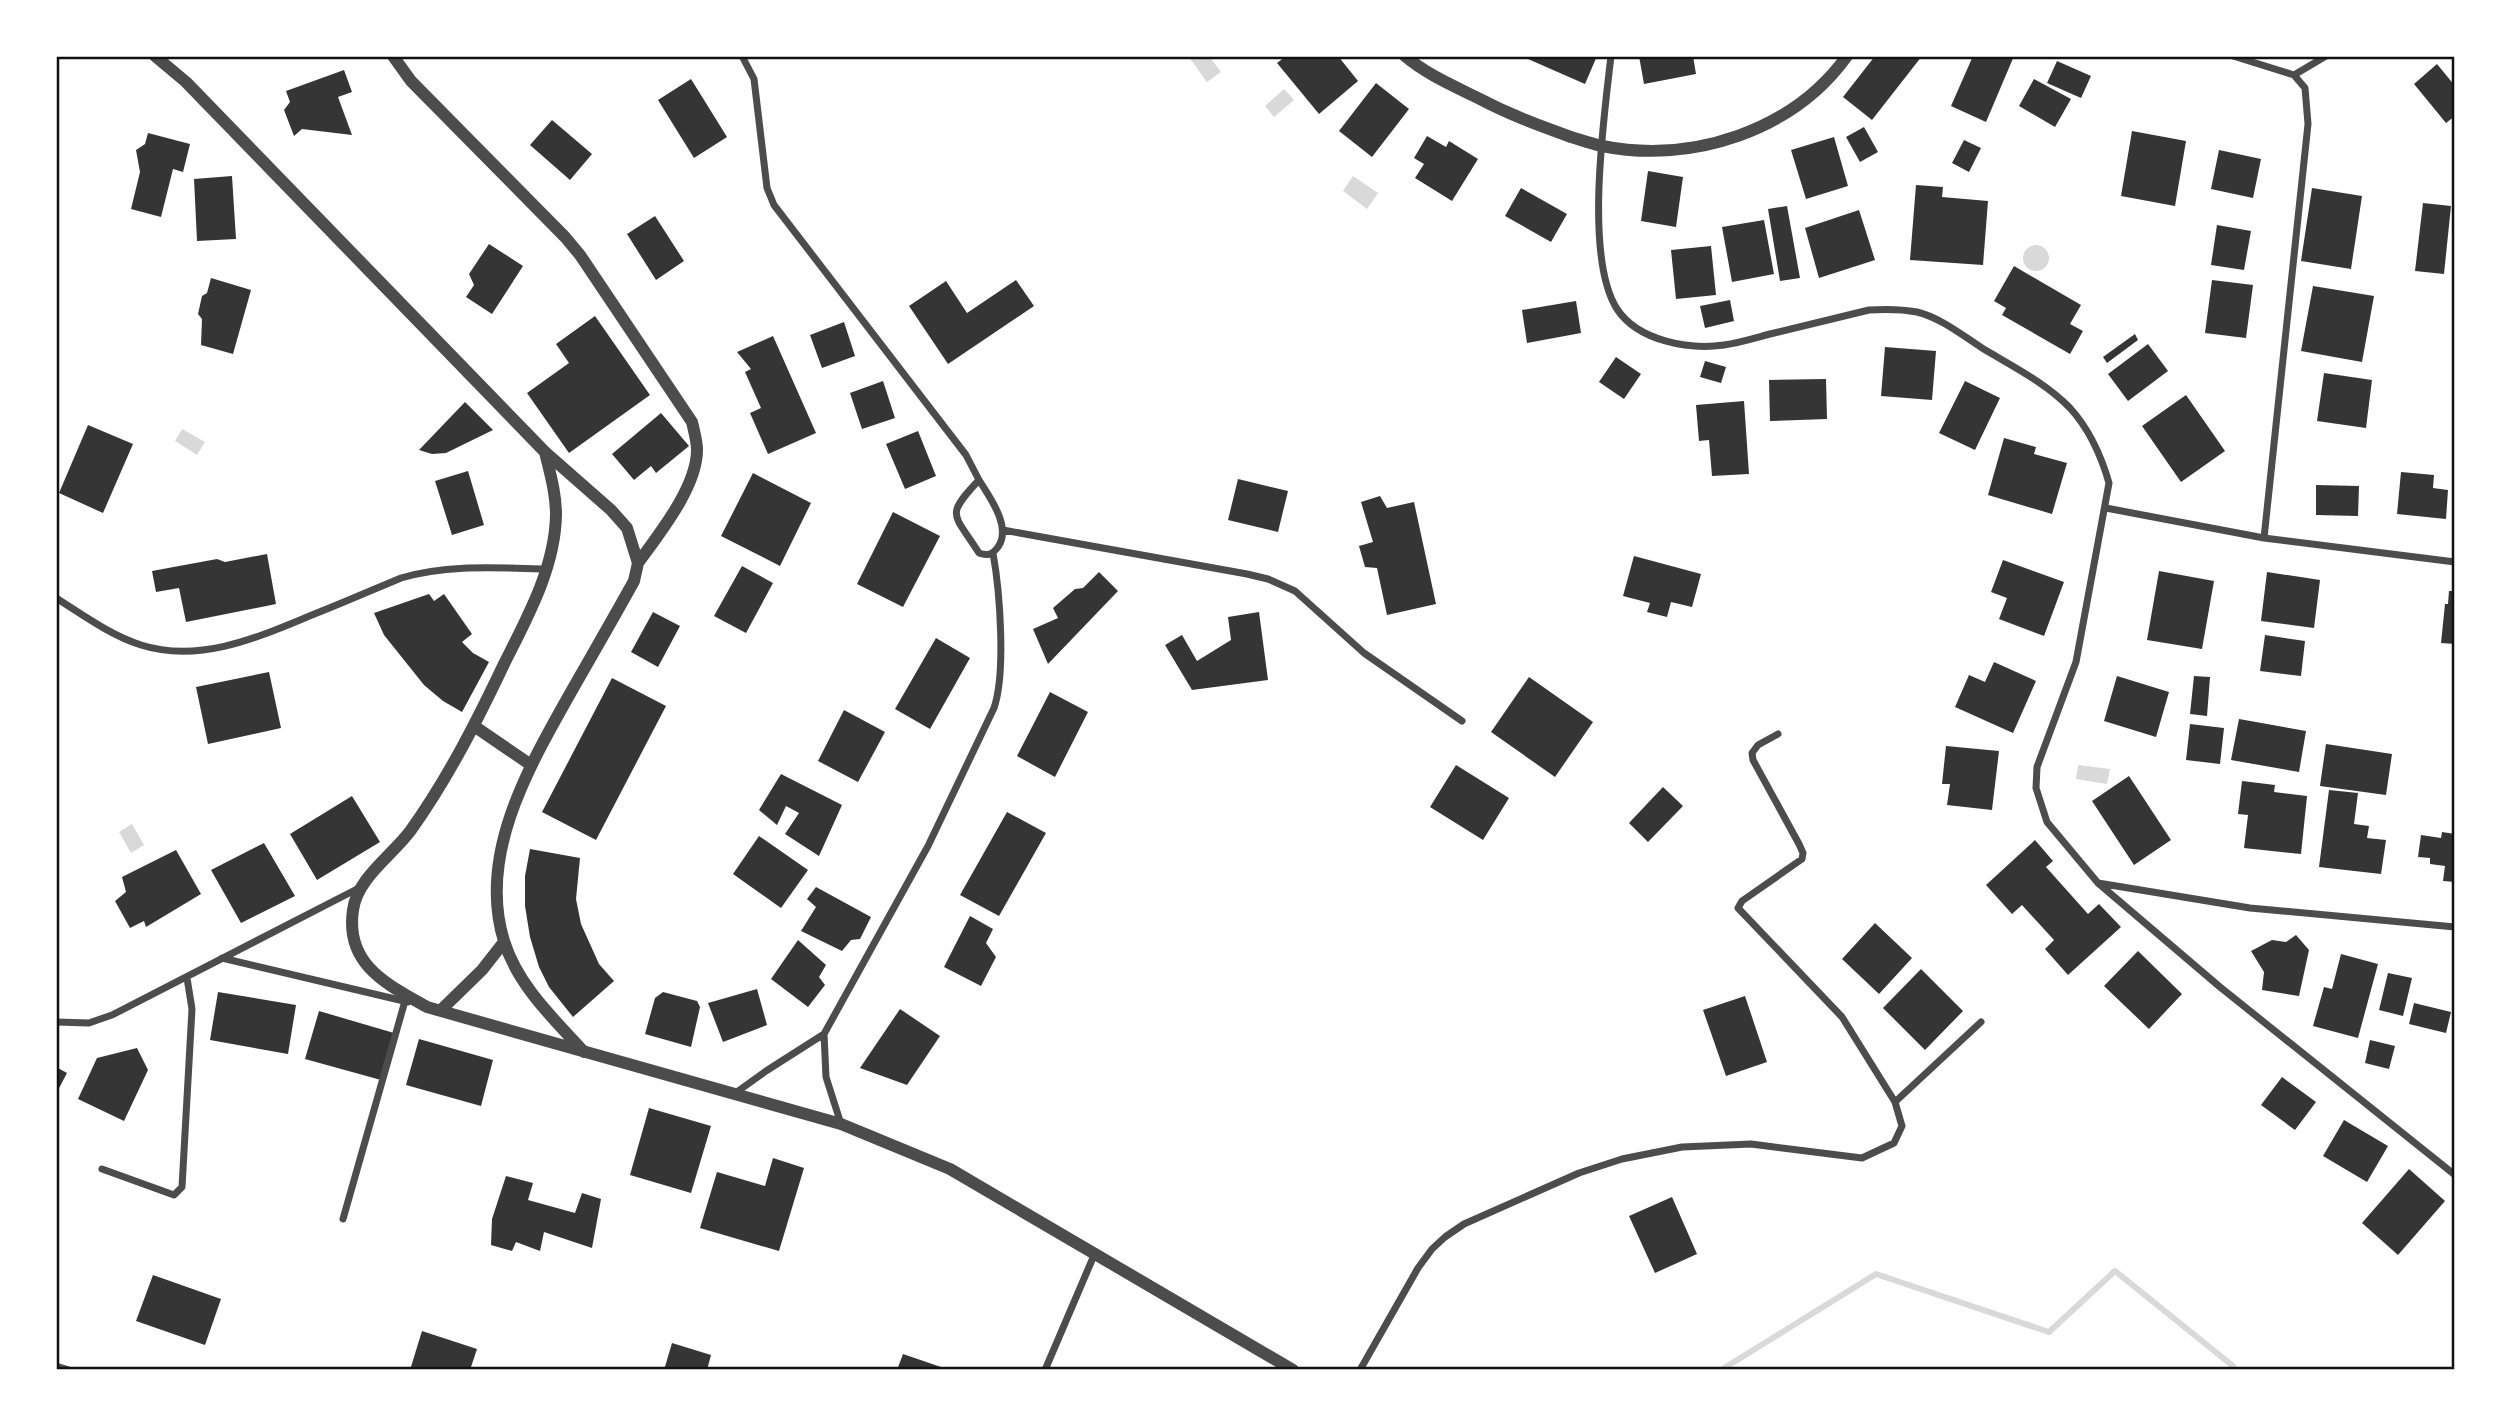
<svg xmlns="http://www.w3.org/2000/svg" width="2511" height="1426" viewBox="0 0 2511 1426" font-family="Karla,sans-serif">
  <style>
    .water { fill: #d9d9d9 }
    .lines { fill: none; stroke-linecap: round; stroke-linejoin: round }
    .stream { stroke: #d9d9d9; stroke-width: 6 }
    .building { fill: #353535 }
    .minor { stroke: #4c4c4c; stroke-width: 7 }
    .tertiary { stroke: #4c4c4c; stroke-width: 12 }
    .neatline { fill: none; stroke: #111; stroke-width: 2.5 }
  </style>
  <rect width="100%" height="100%" fill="#fff"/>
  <path class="water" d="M1188,56H1209L1221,72L1207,82Z
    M1284,89L1294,100L1274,117L1265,106Z
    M1353,176L1378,193L1367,209L1343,191Z
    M2023 258a13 13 0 1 1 26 0a13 13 0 1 1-26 0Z
    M182,429L205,442L197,455L175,441Z
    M2078,765L2110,769L2107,784L2076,779Z
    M132,824L144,845L131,853L119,832Z"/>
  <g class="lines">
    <path class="stream" d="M1721,1370L1876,1274L2049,1332L2115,1271L2233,1366L2235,1370"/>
  </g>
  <path class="building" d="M1286,56H1338L1358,81L1319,114L1277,63Z
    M1521,56H1597L1585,84Z
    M1639,56H1693L1696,74L1644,84Z
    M1875,56H1922L1872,120L1843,97Z
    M1973,56H2014L1986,122L1951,106Z
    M2057,61L2091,76L2081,98L2047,83Z
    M2437,64L2455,86V116L2446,123L2414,84Z
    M344,70L352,92L338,97L352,135L302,129L294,136L284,110L290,102L286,91Z
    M691,79L727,137L694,158L658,100Z
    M2034,79L2071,99L2055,127L2019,106Z
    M1376,83L1409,109L1372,157L1339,131Z
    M552,120L592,154L570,180L530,145Z
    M1864,127L1878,152L1860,162L1846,137Z
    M2132,131L2186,141L2175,206L2121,196Z
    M148,133L190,144L183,172L173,169L161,217L131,209L140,172L136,150L145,144Z
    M1427,136L1446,147L1449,141L1478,159L1452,201L1415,178L1424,164L1414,158Z
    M1834,137L1848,186L1806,199L1791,150Z
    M1964,140L1981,148L1969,172L1952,163Z
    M2219,150L2261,159L2253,198L2211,189Z
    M1648,171L1683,177L1676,227L1641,221Z
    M232,176L236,239L197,241L194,179Z
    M1916,185L1943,187L1942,197L1988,201L1983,265L1910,260Z
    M1521,188L1567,214L1551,242L1505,216Z
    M2312,188L2362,196L2351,269L2301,261Z
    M2423,203L2451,206L2444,274L2415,271Z
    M1787,206L1800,278L1780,281L1768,209Z
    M1859,210L1875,260L1819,278L1805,228Z
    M655,216L684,261L656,280L627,234Z
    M1764,220L1774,274L1732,282L1722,227Z
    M2217,225L2251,231L2244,270L2211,265Z
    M489,244L523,266L492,314L466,297L474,285L469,274Z
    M1711,246L1716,295L1676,299L1671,250Z
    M2014,266L2081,305L2070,324L2083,331L2070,354L2002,315L2006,308L1994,301Z
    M211,278L251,290L233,354L201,345L202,319L198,314L202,296L207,293Z
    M1016,280L1034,306L948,364L909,306L946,281L967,313Z
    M2212,280L2253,285L2246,338L2205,333Z
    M2313,286L2374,296L2362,362L2301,351Z
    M1730,300L1734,321L1705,328L1700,306Z
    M1576,301L1581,333L1527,343L1522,310Z
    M595,316L650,395L569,453L527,393L569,363L556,344Z
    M844,322L855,356L822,368L810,335Z
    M2135,334L2138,340L2107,363L2103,357Z
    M773,336L816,433L768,454L750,413L761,408L745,372L751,369L737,352Z
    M2148,344L2168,371L2128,401L2108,374Z
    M1885,347L1936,351L1932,400L1881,396Z
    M1616,357L1641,374L1624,399L1599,382Z
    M1705,361L1726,367L1721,383L1700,377Z
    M2324,373L2372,380L2366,428L2317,421Z
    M1826,379L1827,419L1770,421L1769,380Z
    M883,381L895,418L862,429L850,393Z
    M1965,381L2000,398L1975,450L1939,433Z
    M2186,395L2225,451L2181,482L2142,426Z
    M1744,401L1749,474L1712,476L1709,440L1699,441L1696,405Z
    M465,402L493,430L446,453L432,454L419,450Z
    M661,413L689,446L656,473L651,466L634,480L612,454Z
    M88,425L133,444L103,513L59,493Z
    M918,431L936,476L905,489L886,444Z
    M2004,438L2036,447L2034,454L2067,463L2052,514L1988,495Z
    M468,471L484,525L452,535L435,481Z
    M2401,472L2434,475L2433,488L2448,490L2446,519L2397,514Z
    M753,473L811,503L780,566L721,536Z
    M1238,479L1288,491L1278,532L1228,520Z
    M2316,485L2359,486L2358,516L2316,515Z
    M1380,496L1387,508L1414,502L1436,604L1387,615L1377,568L1365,567L1359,546L1373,542L1361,502Z
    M893,512L940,536L903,607L857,584Z
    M267,554L276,604L186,622L179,588L156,592L152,571L217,559L225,562Z
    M1634,556L1701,574L1692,607L1671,602L1667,617L1647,612L1650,603L1623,596Z
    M2003,560L2064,582L2044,636L1999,619L2007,598L1991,592Z
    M742,566L773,583L746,633L714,616Z
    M2159,571L2214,581L2202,649L2147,640Z
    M1099,572L1118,591L1048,664L1033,629L1058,618L1053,608L1075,589L1083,588Z
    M2267,572L2320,580L2314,628L2261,621Z
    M2449,591H2455V644L2441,643L2445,604H2448Z
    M429,594L434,601L444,594L472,634L462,642L473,653L489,662L462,712L443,701L424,685L384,635L374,613Z
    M653,612L680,626L658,667L631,652Z
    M1259,612L1268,680L1192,690L1165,645L1182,635L1197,661L1231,640L1228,617Z
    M2265,635L2305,641L2301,676L2260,671Z
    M936,638L970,658L930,729L895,709Z
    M1994,662L2036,681L2013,733L1955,707L1969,675L1985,682Z
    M269,672L281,728L208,744L196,687Z
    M2117,676L2169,692L2156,737L2104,721Z
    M2194,676L2210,677L2207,716L2190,714Z
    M1529,677L1593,722L1555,777L1491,732Z
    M612,678L666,706L596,840L542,812Z
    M1050,692L1088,712L1055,777L1017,756Z
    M844,710L885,732L858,782L818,761Z
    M2239,719L2306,731L2299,772L2231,760Z
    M2190,724L2224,728L2220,764L2186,760Z
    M2326,744L2392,754L2386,795L2320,786Z
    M1946,746L1999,751L1992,810L1947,805L1950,784H1942Z
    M1456,765L1509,798L1483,840L1430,807Z
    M781,774L842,805L819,856L785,834L799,813L786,806L777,825L759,810Z
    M2129,776L2171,840L2134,865L2092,801Z
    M2242,781L2275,785L2274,792L2307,796L2301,854L2244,848L2248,815L2238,814Z
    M1663,787L1683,806L1648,842L1629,823Z
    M2329,790L2358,793L2354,824L2369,826L2367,838L2386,840L2381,874L2319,867Z
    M352,796L380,842L317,880L290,834Z
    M1007,812L1046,833L999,916L960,895Z
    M2442,832L2455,834V882L2443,881L2445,866L2430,864V858L2418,857L2421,835L2441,838Z
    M759,836L808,870L781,908L733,874Z
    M2035,840L2053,861L2046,867L2088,914L2099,904L2121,927L2068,975L2045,949L2054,940L2022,905L2012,914L1986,885Z
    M264,843L295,896L241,923L211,870Z
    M530,849L580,858L576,899L581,924L599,964L614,981L573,1017L549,987L539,967L530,937L525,906V876Z
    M176,850L201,894L146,927L144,921L130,928L115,901L126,892L122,877Z
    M816,887L871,917L860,939L851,940L842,951L801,931L816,907L807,899Z
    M970,916L993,929L986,943L996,957L981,986L944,967Z
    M1875,923L1912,958L1879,994L1842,959Z
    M2296,935L2309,950L2299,996L2262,990L2264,972L2251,951L2272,940L2286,942Z
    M798,940L826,965L819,977L825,985L808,1007L771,979Z
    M2138,951L2182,994L2149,1029L2104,986Z
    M2341,954L2378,964L2358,1038L2313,1026L2324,987L2332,989Z
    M1921,969L1963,1011L1925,1050L1883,1008Z
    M2388,973L2412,978L2403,1016L2379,1010Z
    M757,989L767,1025L723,1042L708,1003Z
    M218,992L296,1005L288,1054L210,1040Z
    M663,992L697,1001L700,1007L691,1047L645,1034L655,998Z
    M1745,996L1767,1062L1726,1076L1703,1010Z
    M2414,1003L2451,1012L2446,1033L2409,1024Z
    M900,1009L940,1036L907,1085L860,1068Z
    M319,1011L394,1033L381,1080L305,1059Z
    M419,1039L493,1060L481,1106L406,1085Z
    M2370,1040L2395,1046L2389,1069L2365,1063Z
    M137,1048L148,1070L124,1121L78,1099L97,1058Z
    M56,1067L67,1073L56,1094Z
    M2282,1077L2316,1102L2295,1130L2261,1105Z
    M649,1108L711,1126L691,1193L630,1175Z
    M2344,1120L2388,1146L2367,1182L2323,1156Z
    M773,1158L804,1168L779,1251L700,1228L717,1172L765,1186Z
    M2409,1169L2445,1201L2398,1255L2362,1223Z
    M506,1176L533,1183L528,1200L575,1213L582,1193L601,1199L592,1248L544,1232L540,1251L516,1242L512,1251L491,1245L492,1219Z
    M1672,1197L1697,1254L1655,1273L1629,1216Z
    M153,1275L221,1299L205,1345L136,1321Z
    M422,1331L477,1349L470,1370H410Z
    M672,1343L711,1355L707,1370H664Z
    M903,1354L941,1367L940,1370H897Z"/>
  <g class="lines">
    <path class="minor" d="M742,56L754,79L767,188L774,205L966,455L979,480
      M1611,56C1604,117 1584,257 1617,309C1638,341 1689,350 1724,345C1739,343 1755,338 1770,334C1803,326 1836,318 1869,310C1885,309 1901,309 1917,312C1941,318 1962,335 1982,348C2012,366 2046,383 2070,408C2090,430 2101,455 2109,483L2076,662L2037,767L2036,788L2047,822L2098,883L2220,987L2455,1175
      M2233,56L2294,75L2305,88L2308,124L2264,538
      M2294,75L2326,56
      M979,480C990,498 1012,527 998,547C992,555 987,556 979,553C954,513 944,517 979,480Z
      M2106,508L2264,538L2455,562
      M1003,530L1247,574L1268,579L1295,591L1364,653L1462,721
      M56,598C83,615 110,635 141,645C198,663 254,639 307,617C338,605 370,591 401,578C449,564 498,568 547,569
      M2098,883L2250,908L2455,927
      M222,958L408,1002
      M56,1022L89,1023L112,1015L359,888
      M824,1034L826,1077L841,1124
      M734,1094L766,1071L824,1034L928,846L994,708C1006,673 1000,592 993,553
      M1895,1102L1981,1022
      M102,1169L174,1195L182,1187L192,1009L187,978
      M343,1219L405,1001
      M56,1366L69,1370
      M1045,1370L1095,1253
      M1360,1370L1418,1268L1432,1249L1445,1237L1464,1224L1579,1173L1622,1159L1682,1147L1751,1144L1862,1158L1894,1143L1902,1126L1895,1102L1842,1017L1738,908L1742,901L1802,859L1803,853L1799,844L1753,760L1752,753L1758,745L1778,734"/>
    <path class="tertiary" d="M155,56L186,82L545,452L611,510L627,528L638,563L634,581C613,619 592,655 571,692C530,765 477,854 504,941C518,986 554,1019 584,1052
      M393,56L411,81L565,237L580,255L692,422C694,431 697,441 697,450C697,487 659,534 638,563
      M1405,56C1426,74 1454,86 1478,98C1510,115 1538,125 1571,137C1581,140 1592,144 1602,146C1692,164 1793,131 1847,56
      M545,452C550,473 556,493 556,515C555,568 527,618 504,664C477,721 448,778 411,830C392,856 357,878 353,910C345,965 387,984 427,1007L841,1124L950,1169L1293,1370
      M474,726L531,765
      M441,1010L482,970L504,942"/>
  </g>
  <rect width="2511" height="1426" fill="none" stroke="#ffffff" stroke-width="116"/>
  <rect x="58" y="58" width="2395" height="1310" class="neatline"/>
</svg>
